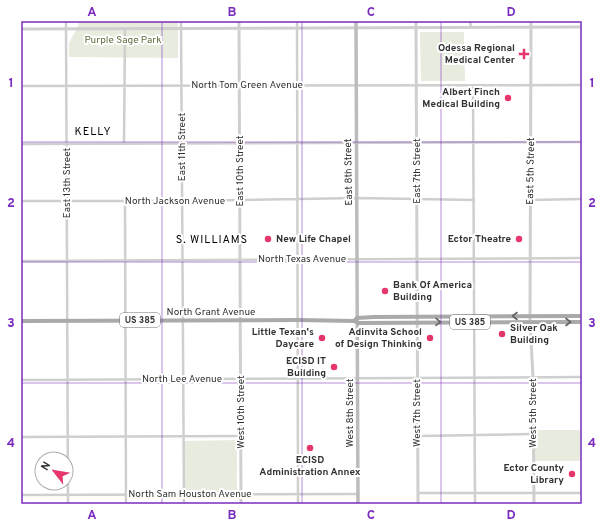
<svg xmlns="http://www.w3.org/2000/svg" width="603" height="525" viewBox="0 0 603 525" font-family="Overpass,sans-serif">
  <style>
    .green { fill: #e8ecde }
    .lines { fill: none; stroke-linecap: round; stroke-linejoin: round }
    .minor { stroke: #cfcfcf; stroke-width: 2.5 }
    .tertiary { stroke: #cfcfcf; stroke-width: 3 }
    .secondary { stroke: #bcbcbc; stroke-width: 3.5 }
    .primary { stroke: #aaa; stroke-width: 4 }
    .oneway { stroke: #626262 }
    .grid { fill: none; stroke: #7b2cbf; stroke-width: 1; stroke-opacity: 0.55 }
    .poi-dot { fill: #e6376d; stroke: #fff; stroke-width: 1.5 }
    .labels { text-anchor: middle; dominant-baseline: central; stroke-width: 4; stroke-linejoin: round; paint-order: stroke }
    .shield { fill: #fff; stroke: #707070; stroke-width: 1 }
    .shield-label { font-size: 9px; font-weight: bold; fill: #323232 }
    .park-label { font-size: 10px; fill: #616f3e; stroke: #fff }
    .poi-label { font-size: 10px; font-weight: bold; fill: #323232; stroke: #fff; text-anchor: end }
    .street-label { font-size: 10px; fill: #323232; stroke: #fff }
    .neighbourhood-label { font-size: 11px; letter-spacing: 1px; fill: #000; stroke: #fff }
    .neatline { fill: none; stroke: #7b2cbf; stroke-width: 1.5 }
    .grid-label { font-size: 13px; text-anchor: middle; font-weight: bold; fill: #7b2cbf }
  </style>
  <rect width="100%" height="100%" fill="#fff"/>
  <path class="green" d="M79,21H178V58L69,57V43L78,26Z
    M420,32H464L465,81H421Z
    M535,430H582V461H535Z
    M237,440V492H185L184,441Z"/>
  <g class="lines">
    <path class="minor" d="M66,21L68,504
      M181,21L184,504
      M297,21L298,504
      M470,21L471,27
      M473,85L475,504
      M21,86L582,85
      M21,144L582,142
      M124,144L125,29
      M530,200L582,199
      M21,201H182L357,198L474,200
      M125,201L126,504
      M21,261L582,258
      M21,380L582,377
      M418,436L533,434
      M21,437L241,436
      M418,493H582
      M21,495L358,494"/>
    <path class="tertiary" d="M239,21L241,504
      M416,21L418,504
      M531,21L530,322L533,377L534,504
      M21,29L582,27"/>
    <path class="secondary" d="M356,21L358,504"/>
    <path class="primary" d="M21,321L298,320L354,321L358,323L582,322
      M354,321L357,318L374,317L582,316"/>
  </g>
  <defs><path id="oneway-chevron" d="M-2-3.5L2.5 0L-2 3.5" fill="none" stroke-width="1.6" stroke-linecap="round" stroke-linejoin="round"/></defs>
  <g class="oneway">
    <use href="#oneway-chevron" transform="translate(515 316) rotate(180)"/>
    <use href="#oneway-chevron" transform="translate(438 322) rotate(1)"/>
    <use href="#oneway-chevron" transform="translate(568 322)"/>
  </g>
  <path class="grid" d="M162,21V504M302,21V504M441,21V504M21,142H582M21,262H582M21,383H582"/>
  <g class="poi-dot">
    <path d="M522 48h4v4h4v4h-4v4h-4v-4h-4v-4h4z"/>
    <circle cx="508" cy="98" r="4"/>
    <circle cx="268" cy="239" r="4"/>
    <circle cx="519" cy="239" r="4"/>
    <circle cx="385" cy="291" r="4"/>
    <circle cx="502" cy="334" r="4"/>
    <circle cx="322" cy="338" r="4"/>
    <circle cx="430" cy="338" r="4"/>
    <circle cx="334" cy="367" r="4"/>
    <circle cx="310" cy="448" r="4"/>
    <circle cx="572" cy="474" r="4"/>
  </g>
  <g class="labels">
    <g class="shield">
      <rect x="120" y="313" width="40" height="14" rx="3"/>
      <rect x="450" y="315" width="40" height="14" rx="3"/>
    </g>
    <g class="shield-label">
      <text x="140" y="320">US 385</text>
      <text x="470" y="322">US 385</text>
    </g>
    <g class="park-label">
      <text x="123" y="40">Purple Sage Park</text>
    </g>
    <g class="poi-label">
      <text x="515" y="48">Odessa Regional<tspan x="515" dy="12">Medical Center</tspan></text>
      <text x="500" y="92">Albert Finch<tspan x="500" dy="12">Medical Building</tspan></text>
      <text x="276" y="239" text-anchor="start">New Life Chapel</text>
      <text x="511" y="239">Ector Theatre</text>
      <text x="393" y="285" text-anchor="start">Bank Of America<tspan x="393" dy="12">Building</tspan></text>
      <text x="510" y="328" text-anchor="start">Silver Oak<tspan x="510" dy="12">Building</tspan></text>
      <text x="314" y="332">Little Texan's<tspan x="314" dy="12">Daycare</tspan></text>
      <text x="422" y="332">Adinvita School<tspan x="422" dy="12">of Design Thinking</tspan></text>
      <text x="326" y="361">ECISD IT<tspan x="326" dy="12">Building</tspan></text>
      <text x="310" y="460" text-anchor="middle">ECISD<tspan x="310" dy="12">Administration Annex</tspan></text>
      <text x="564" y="468">Ector County<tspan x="564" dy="12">Library</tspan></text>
    </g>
    <g class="street-label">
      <text x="247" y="85">North Tom Green Avenue</text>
      <text transform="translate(182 147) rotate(-90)">East 11th Street</text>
      <text transform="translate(240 171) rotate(-90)">East 10th Street</text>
      <text transform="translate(417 171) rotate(-90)">East 7th Street</text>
      <text transform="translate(531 171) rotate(-89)">East 5th Street</text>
      <text transform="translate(349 172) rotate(-91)">East 8th Street</text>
      <text transform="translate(67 183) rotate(-90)">East 13th Street</text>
      <text x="175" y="201">North Jackson Avenue</text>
      <text x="302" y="259">North Texas Avenue</text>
      <text x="211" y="312">North Grant Avenue</text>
      <text x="182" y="379">North Lee Avenue</text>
      <text transform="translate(241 412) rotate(-90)">West 10th Street</text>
      <text transform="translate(350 413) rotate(-90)">West 8th Street</text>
      <text transform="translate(417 413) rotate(-90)">West 7th Street</text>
      <text transform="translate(533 413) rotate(-90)">West 5th Street</text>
      <text x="190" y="494">North Sam Houston Avenue</text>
    </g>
    <g class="neighbourhood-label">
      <text x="93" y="132">KELLY</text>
      <text x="212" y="240">S. WILLIAMS</text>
    </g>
  </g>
  <rect width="603" height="525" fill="none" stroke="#ffffff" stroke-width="44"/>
  <g transform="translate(54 471) rotate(301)"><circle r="19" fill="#ffffff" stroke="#adadad"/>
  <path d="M0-3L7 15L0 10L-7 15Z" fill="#e6376d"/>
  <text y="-6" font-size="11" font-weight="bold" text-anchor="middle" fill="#323232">N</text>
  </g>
  <rect x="22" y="22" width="559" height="481" class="neatline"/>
  <g class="grid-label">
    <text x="92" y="16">A</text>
    <text x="232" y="16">B</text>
    <text x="371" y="16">C</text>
    <text x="511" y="16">D</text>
    <text x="11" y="87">1</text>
    <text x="592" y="87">1</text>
    <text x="11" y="207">2</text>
    <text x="592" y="207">2</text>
    <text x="11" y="327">3</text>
    <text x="592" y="327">3</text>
    <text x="11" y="447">4</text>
    <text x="592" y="447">4</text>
    <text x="92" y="519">A</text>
    <text x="232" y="519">B</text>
    <text x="371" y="519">C</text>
    <text x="511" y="519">D</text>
  </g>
</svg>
